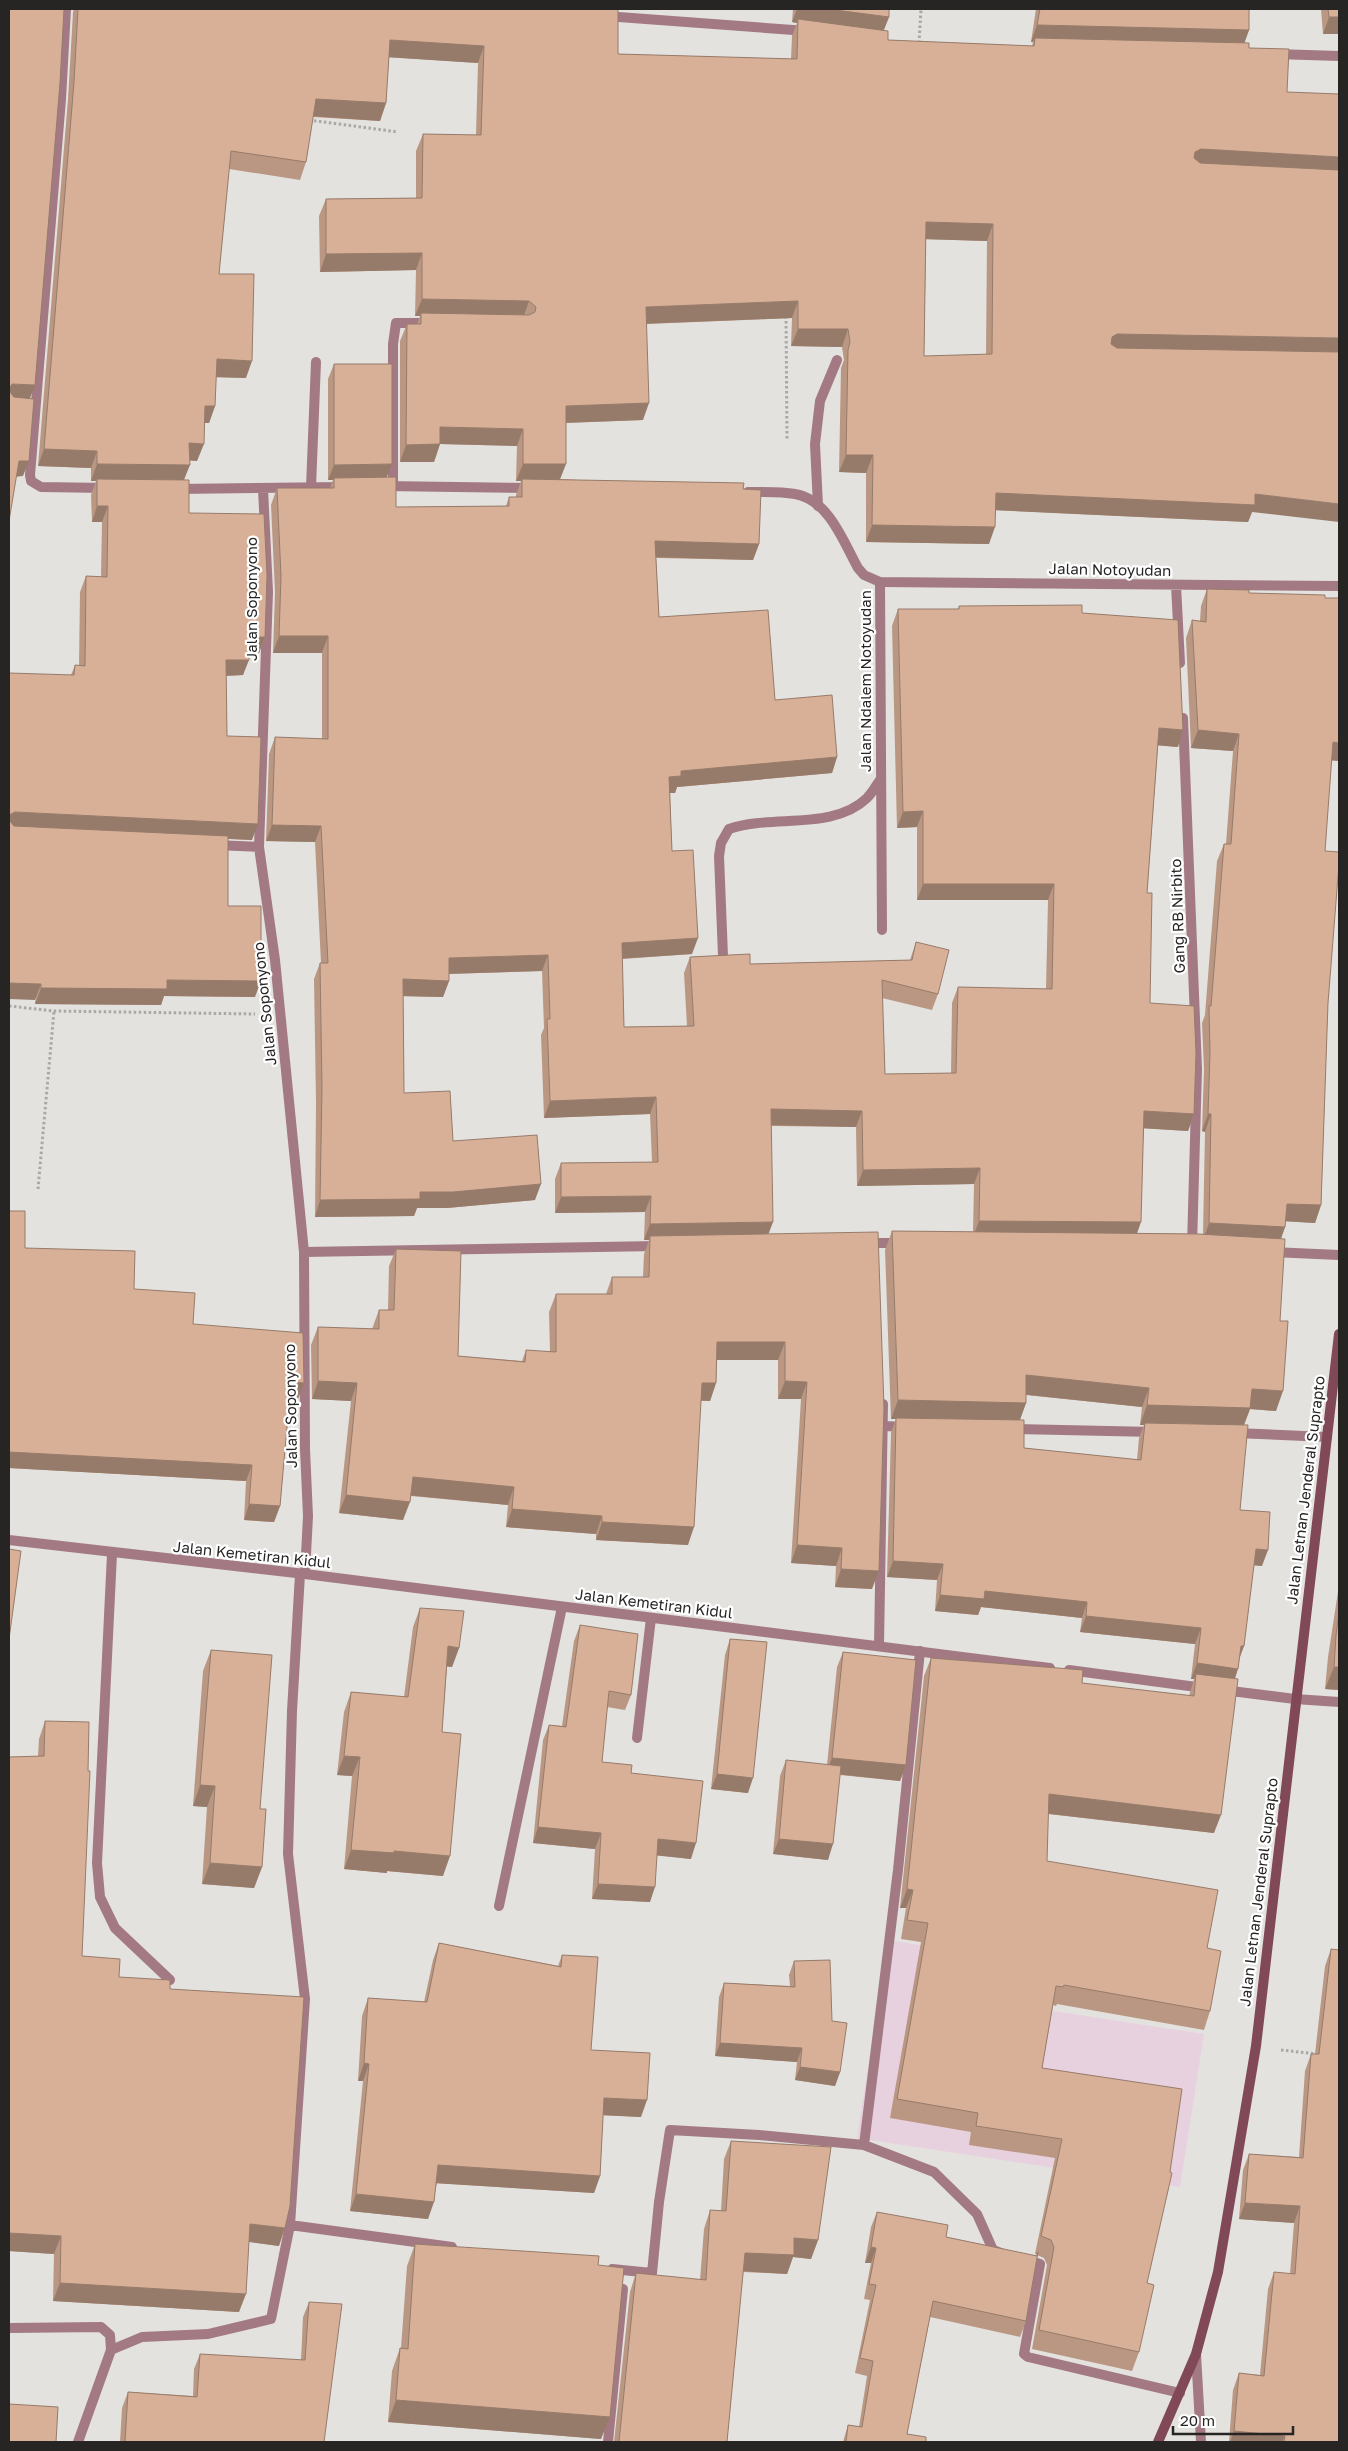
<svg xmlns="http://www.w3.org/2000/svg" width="1348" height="2451" viewBox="0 0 1348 2451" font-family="'Golos Text',sans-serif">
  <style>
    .education { fill: #e8d1de }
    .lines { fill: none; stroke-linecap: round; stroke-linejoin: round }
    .path { stroke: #a9a8a6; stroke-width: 3; stroke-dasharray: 2.5 2.5; stroke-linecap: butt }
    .service { stroke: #a37a83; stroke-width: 10 }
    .minor { stroke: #a37a83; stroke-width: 10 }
    .tertiary { stroke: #a37a83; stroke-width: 10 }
    .secondary { stroke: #814857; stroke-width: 10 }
    .wall { fill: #ba9783; fill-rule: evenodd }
    .shaded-wall { fill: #977b6a }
    .building { fill: #d8b098; stroke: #977b6a; fill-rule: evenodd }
    .labels { text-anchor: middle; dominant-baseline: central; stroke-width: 4.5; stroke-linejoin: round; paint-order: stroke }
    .street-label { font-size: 15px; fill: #262524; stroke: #fff }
  </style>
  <rect width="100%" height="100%" fill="#e3e2df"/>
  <path class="education" d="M888,1940L995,1957L989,2001L1204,2034L1180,2187L857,2138Z"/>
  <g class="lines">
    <path class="path" d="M919,43L921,9
      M309,120L398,132
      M786,316L787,440
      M9,1006L54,1011L255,1014
      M38,1189L54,1011
      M1281,2050L1317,2054"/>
    <path class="service" d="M311,487L316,362
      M818,506L815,444L820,401L837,360
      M880,582L882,930
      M723,956L719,856L721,843L729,829C772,814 833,831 867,798C872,793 876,786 880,780
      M112,1554L97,1863L100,1897L115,1928L170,1980
      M637,1738L651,1618
      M499,1906L562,1607"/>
    <path class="minor" d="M66,9L61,99L30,475L31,481L41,487L106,488
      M605,16L807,31
      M1275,54L1339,56
      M383,486L531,488
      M393,486V344L396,323H429
      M176,489L344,487
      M263,489L268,592L259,847L275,960L304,1252L305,1449L308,1516L305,1574
      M748,492C763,492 780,491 795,494C829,500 843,541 858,568L864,575L880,582L1339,586
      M1176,585L1180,663
      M1183,718L1197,1069L1192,1245
      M215,845L259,847
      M865,1243H900
      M304,1252L658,1246
      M1272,1252L1339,1255
      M884,1426L905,1427
      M1012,1429L1155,1432
      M1235,1433L1327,1437
      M879,1646L883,1404
      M1295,1699L1339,1702
      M864,2145L898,1870L920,1651
      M290,2225L305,1999L288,1854L292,1711L300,1574
      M1024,2259L1040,2264L1024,2354L1028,2357L1180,2393
      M612,2269L652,2273L659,2202L670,2130L759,2135L864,2145L934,2172L977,2214L993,2250L1003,2254
      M9,2328L101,2327L110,2335L111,2350L78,2442
      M111,2350L142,2337L208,2334L271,2319L290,2225L452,2247
      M1196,2354L1201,2442
      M608,2442L623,2289"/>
    <path class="tertiary" d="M9,1540L305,1574L1050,1668
      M1069,1670L1204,1688
      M1223,1690L1295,1699"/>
    <path class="secondary" d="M1158,2442L1196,2354L1218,2272L1256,2046L1339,1334"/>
  </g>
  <path class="wall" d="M74,9H618V54L791,59L792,36L797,23L792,22L793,9H889V17L884,30L888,40L1032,46L1033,42H1031L1036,9H1249V30L1244,43L1252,512L1248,522L996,510L989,544L866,542V473L839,472L841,368L844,360L842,347L791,346L792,318L646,324L643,420L566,423L560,479L743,489L759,544L753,560L656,558L659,617L775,700L837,757L832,773L677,787L675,793H670L672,851L692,954L622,959L624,1027L687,1026L684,973L690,957L750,964L910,960L916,942L938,994L932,1010L882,998L885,1074L951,1073L952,1003L958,987L1046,989L1048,900H917V827L897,828L892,626L898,609H958L959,606L1082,613L1178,747L1158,745L1147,893L1150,1003L1194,1114L1188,1131L1144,1128L1137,1233L1203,1234L1205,1132L1202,1131L1204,1069L1202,1023L1205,1015L1217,861L1224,844H1226L1233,751L1191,748L1186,638L1192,620L1200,621L1201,606L1207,589L1249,593L1339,761L1331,760L1325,851L1328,1003L1321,1205L1315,1223L1286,1221L1285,1227L1281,1239L1280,1321L1276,1411L1250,1409L1244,1425L1240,1510L1262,1566L1254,1565L1244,1646L1240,1656L1235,1679L1214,1833L1048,1814L1047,1861L1207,1948L1210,2011L1204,2030L1057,2004L1056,2006L1053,2005L1042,2068L1147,2283L1139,2352L1132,2371L1032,2349L1047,2265L1044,2258L1037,2255L1026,2321L1020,2337L930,2317L907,2434L926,2442H843L848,2425L859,2427L867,2376L855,2373L870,2300L864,2299L871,2263H865L871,2227L877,2212L946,2237L1037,2256V2255L1035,2254L1055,2158L969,2145L971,2132L890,2118L921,1942L901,1939L906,1908H900L924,1676L931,1658L1082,1683L1189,1696L1194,1679H1191L1195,1644L1080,1632L1082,1618L981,1607L978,1615L935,1611L937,1580L887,1577L891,1433L896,1419H891L885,1250L892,1231L973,1232L974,1184L857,1186L856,1127L771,1126L768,1234L872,1589L835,1587L836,1566L791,1563L801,1399H778V1360H717L716,1383L710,1401H701L688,1545L596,1540V1534L506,1527L508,1505L411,1496L403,1520L339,1513L351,1401L312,1399L311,1345L318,1327L372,1329L379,1310H388L389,1266L396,1249L458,1356L522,1361L526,1350L550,1352L549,1312L556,1294H606L612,1277H643L644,1254L649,1240H644L645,1212L555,1213V1179L561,1163L652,1162L650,1114L544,1118L541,1035L544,1028L542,971L449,974V981L443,997L403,996L404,1093L453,1141L535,1200L447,1208H417L414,1216L315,1217L316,1103L314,979L320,963H321L315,842L266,841L269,754L275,737L322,739V653H273L275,592L271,505L277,488H330L333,480H328V379L334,364L387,477L396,507L506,506L509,497H516V495L521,481H516L517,446L440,444L434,462H400V341L407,324H417L420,316H415L416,270L320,272L319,216L326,199L416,198V151L423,134L476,135L478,63L389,57L386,103L380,121L313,117L306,162L300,180L229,169L219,274L246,378L216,377L215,406L209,423H204L197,461L190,460L184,480L189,513L265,637L259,653H249L243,675L226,676L227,736L252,840L228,839V906L255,997L164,996L161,1005L35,1004L71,675L75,665L79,666L80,592L86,576L101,577L102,522H92L91,495L96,481H91V468L38,466L68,99L73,12ZM926,239L987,241L986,355L924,356ZM1026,1395L1142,1407L1140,1425H1144L1139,1438L1137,1460L1024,1448L1020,1420L1026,1403Z
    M1321,9H1339V34H1323Z
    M9,1211L25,1248L134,1289L193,1324L298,1399L289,1398L280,1506L274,1522L244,1520L246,1481L9,1468Z
    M1339,1585V1690L1325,1689L1328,1657Z
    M420,1608L459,1648L452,1667L447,1666L442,1732L443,1876L387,1871V1873L344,1869L352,1776L337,1775L344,1712L351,1692L404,1697L413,1627Z
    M580,1625L631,1695L625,1710L607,1707L602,1762L631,1773L691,1859L657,1855L650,1902L592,1899L595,1849L533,1843L543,1740L549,1725L562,1726L574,1641Z
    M730,1639L748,1793L711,1789L725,1655Z
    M211,1650L260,1809L262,1867L254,1888L202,1884L207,1807L193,1806L203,1671Z
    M843,1652L906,1765L900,1781L840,1775L828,1860L773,1854L780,1776L786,1760L827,1765L837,1667Z
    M45,1721L82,1956L119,1977L170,1989L279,2246L249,2242L239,2312L53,2301L54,2254L9,2251V1757L38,1756L39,1739Z
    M1339,1799V1815H1338Z
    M439,1943L558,1966L562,1955L591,2050L641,2117L603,2115L600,2176L594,2193L437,2183L428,2219L350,2211L363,2081H358L362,2016L368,1998L424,2002L433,1960Z
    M1331,1949L1339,2442H1229L1233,2390L1239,2373L1260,2375L1268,2289L1274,2272L1290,2274L1294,2223L1239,2219L1243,2170L1249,2154L1299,2157L1305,2071L1311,2054H1315L1325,1966Z
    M794,1961L832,2021L840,2072L835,2086L795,2080L797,2062L715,2056L719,1997L724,1983L790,1986L789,1975Z
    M731,2141L818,2240L811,2259L793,2257L787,2274L743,2272L727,2442H614L630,2292L636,2273L700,2280L704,2229L710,2210L721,2211L724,2159Z
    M415,2244L598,2265L601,2439L388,2422L392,2371L400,2348H401L407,2266Z
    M309,2302L324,2442H120L122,2408L128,2392L193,2396L194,2369L200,2354L301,2360L303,2317Z"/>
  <path class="shaded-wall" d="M797,9H828L889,17L882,34L798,19L797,23L792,22Z
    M1329,17H1339V34H1323Z
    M1037,25L1249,30L1243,47L1035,38L1033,42H1031Z
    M390,40L484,46L478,63L384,57Z
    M316,99L386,103L380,121L310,116Z
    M1201,149L1339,157V174L1189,169L1195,152Z
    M926,222L993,224L987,241L919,239Z
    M422,253L416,270L320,272L326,254Z
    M422,299L529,301L523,318L421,313L420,316H415Z
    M798,301L792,318L639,324L646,307Z
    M798,329H848L842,347L791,346Z
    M1117,334L1339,338V355L1105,354L1112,337Z
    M217,359L252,361L246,378L211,377Z
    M12,384L35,385L29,401L9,400V389Z
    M649,403L643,420L560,423L566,406Z
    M205,406H215L209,423H199Z
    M440,427L523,429L517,446L440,444L434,462H400L406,445Z
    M189,443L204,444L197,461L183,460Z
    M44,449L97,451L91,468L38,466Z
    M846,455H873L866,473L839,472Z
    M19,461H29L23,476L14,477Z
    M97,464L190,465L183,482L97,479L96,481H91Z
    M392,464L386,479L334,478L333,480H328L334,465Z
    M523,464H566L559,482L522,479L521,481H516Z
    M996,493L1255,494L1339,504V522L1252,512L1248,522L990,510Z
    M97,506H108L102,522H92Z
    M872,525L995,527L989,544L866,542Z
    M655,541L759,544L753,560L649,557Z
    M279,636H328L322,653H273Z
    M249,637H265L259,653H243Z
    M226,660H249L243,675L221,676Z
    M1159,728L1183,730L1178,747L1153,745Z
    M1198,730L1239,734L1233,751L1191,748Z
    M1333,742L1339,743V761L1326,760Z
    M837,757L832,773L677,787L675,793H663L669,777L681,771Z
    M923,811L917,827L897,828L903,812Z
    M15,812L258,824L252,840L9,828V815Z
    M272,825L321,826L315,842L266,841Z
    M923,884H1054L1048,900H917Z
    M698,938L692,954L616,959L622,943Z
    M548,955L542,971L443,974L449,958Z
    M403,979L449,981L443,997L397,996Z
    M167,980L261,981L255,997L164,996L161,1005L35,1004L41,988Z
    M9,983L41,984L35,1000L9,999Z
    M656,1097L650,1114L544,1118L550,1101Z
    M771,1109L862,1111L856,1127L765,1125Z
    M1144,1111L1194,1114L1188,1131L1138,1128Z
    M1208,1114H1211L1205,1132L1202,1131Z
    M980,1168L974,1184L857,1186L863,1170Z
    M541,1184L535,1200L447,1208H417L414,1216L315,1217L320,1200L420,1192Z
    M651,1196L645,1212L555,1213L561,1197Z
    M1287,1204L1321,1205L1315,1223L1280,1221Z
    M979,1221L1141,1222L1135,1239L973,1237Z
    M773,1222L767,1238L650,1236L649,1240H644L650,1224Z
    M1209,1223L1285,1227L1279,1244L1203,1240Z
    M717,1342H785L778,1360H711Z
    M1026,1375L1149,1388L1142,1407L1019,1394Z
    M318,1381L357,1383L351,1401L312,1399Z
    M785,1381L807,1382L801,1399H778Z
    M291,1382L304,1383L298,1399L285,1398Z
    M702,1383H716L710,1401L695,1400Z
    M1252,1389L1283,1391L1276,1411L1250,1409L1243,1427L1140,1425L1147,1405Z
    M898,1400L1026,1403L1019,1422L896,1418V1419H891Z
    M9,1452L252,1465L246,1481L9,1468Z
    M413,1477L514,1487L508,1505L406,1495Z
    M346,1495L410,1502L403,1520L339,1513Z
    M249,1504L280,1506L274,1522L244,1520Z
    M512,1509L602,1516L596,1534L506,1527Z
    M602,1522L694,1527L688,1545L596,1540Z
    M797,1545L842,1548L836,1566L791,1563Z
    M1256,1549L1268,1550L1262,1566L1250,1565Z
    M893,1561L943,1564L937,1580L887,1577Z
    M841,1569L879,1571L872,1589L835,1587Z
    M985,1591L1087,1602L1082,1618L981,1607L978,1615L935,1611L940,1595Z
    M1086,1616L1201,1628L1195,1644L1080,1632Z
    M448,1646L459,1648L452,1667L441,1666Z
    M1241,1646H1244L1238,1662Z
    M1197,1663L1238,1669L1233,1684L1196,1674L1194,1679H1191Z
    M1334,1667H1339V1690L1325,1689Z
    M344,1756L360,1757L352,1776L337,1775Z
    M832,1758L906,1765L900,1781L826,1773Z
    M717,1774L753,1778L748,1793L711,1789Z
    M200,1785L215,1786L207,1807L193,1806Z
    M1049,1794L1221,1815L1214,1833L1042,1813Z
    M538,1827L601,1833L595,1849L533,1843Z
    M658,1839L696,1843L691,1859L652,1855Z
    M779,1839L833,1844L828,1860L773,1854Z
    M351,1850L394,1851L450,1856L443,1876L387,1871V1873L344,1869Z
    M210,1863L262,1867L254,1888L202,1884Z
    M598,1884L655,1887L650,1902L592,1899Z
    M907,1889L913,1890L906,1908H900Z
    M720,2043L802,2048L797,2062L715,2056Z
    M364,2063L369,2064L363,2081H358Z
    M800,2067L840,2072L835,2086L795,2080Z
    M604,2098L647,2100L641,2117L598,2115Z
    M438,2165L600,2176L594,2193L432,2183Z
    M356,2194L434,2202L428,2219L350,2211Z
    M1245,2203L1300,2206L1294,2223L1239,2219Z
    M250,2224L285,2228L279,2246L244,2241Z
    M9,2233L61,2236L54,2254L9,2251Z
    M794,2238L818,2240L811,2259L793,2257L787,2274L738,2271L745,2253Z
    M871,2247L876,2248L871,2263H865Z
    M60,2283L246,2294L239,2312L53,2301Z
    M396,2400L610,2417L601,2439L388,2422Z
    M1234,2431L1285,2436L1282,2442H1230Z"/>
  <path class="building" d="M9,9H64L60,83L35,385L12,384L9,389Z
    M78,9H618V54L797,59L798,19L888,31V40L1034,46L1035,38L1249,43V48L1289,49L1287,92L1339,94V157L1201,149L1195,152L1194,158L1200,163L1339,170V338L1117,334L1112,337L1111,344L1117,348L1339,352V504L1255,494V505L996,493L995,527L872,525L873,455H846L848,350L850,342L848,329H798V301L646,307L649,403L566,406V464H523V429L440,427V444L406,445L407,324H421V313L529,315L535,312L536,307L529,301L422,299V253L326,254V199L422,198L423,134L481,135L484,46L390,40L386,103L316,99L306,162L231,151L219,274H254L252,361L217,359L215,406H205L204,444L189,443L190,465L97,464V451L44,449L74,82ZM926,222L993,224L992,354L924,356Z
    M828,9H889V17Z
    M1040,9H1249V30L1037,25Z
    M1328,9H1339V17H1329Z
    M334,364H392V464L334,465Z
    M9,391L14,397L34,399L29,461H19L9,521Z
    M396,477V507L509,506V497H522V479L744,483L743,489L761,490L759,544L655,541L659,617L768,610L775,700L832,695L837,757L681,771V776L669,777L672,851L693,850L698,938L622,943L624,1027L694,1026L690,957L750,954V964L912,960L916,942L949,950L938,994L882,980L885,1074L956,1073L958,987L1052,989L1054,884H923V811L903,812L898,609H959V606L1082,605V613L1178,620L1183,730L1159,728L1147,893H1152L1150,1003L1194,1006L1196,1053L1194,1114L1144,1111L1141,1222L979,1221L980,1168L863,1170L862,1111L771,1109L773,1222L650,1224L651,1196L561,1197V1163L658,1162L656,1097L550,1101L547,1019H550L548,955L449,958V981L403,979L404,1093L450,1091L453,1141L537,1135L541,1184L453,1192H420V1199L320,1200L322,1087L320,963H328L321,826L272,825L275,737L328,739V636H279L281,576L277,488H334V478Z
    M97,479L189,480V513L264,514L267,576L265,637H249V660H226L227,736L261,737L258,824L15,812L9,815V817V673L74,675L75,665L85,666L86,576L107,577L108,506H97Z
    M1207,589L1249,590V593L1325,595V598H1339V743L1333,742L1325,851L1339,852V864L1328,1003L1321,1205L1287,1204L1285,1227L1209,1223L1211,1114H1208L1210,1052L1209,1006H1211L1224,844H1231L1239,734L1198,730L1192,620L1206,622Z
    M9,820L14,826L228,836V906H261V981L167,980V989L41,988V984L9,983Z
    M9,1211H25V1248L135,1251L134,1289L195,1293L193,1324L303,1333L304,1383L291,1382L280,1506L249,1504L252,1465L9,1452Z
    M892,1231L1198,1234L1285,1239L1280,1321H1288L1283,1391L1252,1389L1250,1408L1147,1405L1149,1388L1026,1375V1403L898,1400Z
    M878,1232L884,1408L879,1571L841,1569L842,1548L797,1545L807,1382L785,1381V1342H717L716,1383H702L694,1527L602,1522V1516L512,1509L514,1487L413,1477L410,1502L346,1495L357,1383L318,1381V1327L379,1329V1310H394L396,1249L461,1251L458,1356L525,1362L526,1350L556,1352V1294H612V1277H649L650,1236Z
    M896,1418L1024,1420V1448L1141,1460L1145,1423L1248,1425L1240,1510L1270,1512L1268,1550L1256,1549L1244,1646H1241L1238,1669L1197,1663L1201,1628L1086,1616L1087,1602L985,1591L984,1599L940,1595L943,1564L893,1561Z
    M9,1549L21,1551L9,1639Z
    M420,1608L464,1611L459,1648L448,1646L442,1732L461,1734L450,1856L394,1851V1853L351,1850L360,1757L344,1756L351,1692L408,1697Z
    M1339,1613V1667H1334L1336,1635Z
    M580,1625L638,1634L631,1695L609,1691L602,1762L632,1765L631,1773L703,1781L696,1843L658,1839L655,1887L598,1884L601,1833L538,1827L549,1725L566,1727Z
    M730,1639L767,1642L753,1778L717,1774Z
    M211,1650L272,1655L260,1809H266L262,1867L210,1863L215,1786L200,1785Z
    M843,1652L916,1660L906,1765L832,1758Z
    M931,1658L1083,1670L1082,1683L1194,1696L1196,1674L1238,1679L1221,1815L1049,1794L1047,1861L1218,1890L1207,1948L1221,1951L1210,2011L1064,1985L1063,1987L1056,1986L1042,2068L1182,2089L1170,2172L1172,2173L1147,2283L1154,2285L1139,2352L1039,2330L1054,2247L1051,2240L1041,2236L1062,2139L976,2126L978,2113L897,2099L928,1923L907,1920L913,1890L907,1889Z
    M45,1721L89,1722L88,1771H90L82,1956L120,1959L119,1977L170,1980V1989L304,1997L290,2206L285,2228L250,2224L246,2294L60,2283L61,2236L9,2233V1757L44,1756Z
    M786,1760L841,1766L833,1844L779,1839Z
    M439,1943L561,1967L562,1955L598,1957L591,2050L650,2053L647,2100L604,2098L600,2176L438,2165L434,2202L356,2194L369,2064L364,2063L368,1998L427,2002Z
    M1331,1949L1339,1950V2442H1284L1285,2436L1234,2431L1239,2373L1264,2376L1274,2272L1295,2274L1300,2206L1245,2203L1249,2154L1303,2158L1311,2054H1319Z
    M830,1960L832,2021L847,2023L840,2072L800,2067L802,2048L720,2043L724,1983L795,1987L794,1961Z
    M731,2141L831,2147L818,2240L794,2238V2255L745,2253L727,2442H619L636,2273L706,2280L710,2210L726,2211Z
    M877,2212L948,2225L946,2237L1037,2256L1038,2252L1026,2321L933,2301L907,2434L926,2437V2442H846L848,2425L862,2427L873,2361L860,2358L876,2285L869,2284L876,2248L871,2247Z
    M415,2244L599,2256L598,2265L624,2268L610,2417L396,2400L400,2348L408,2349Z
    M309,2302L342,2304L324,2442H125L128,2392L197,2397L200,2354L305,2360Z
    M9,2404L58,2407L56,2442H9Z"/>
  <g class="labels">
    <g class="street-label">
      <text transform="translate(1110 569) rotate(1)">Jalan Notoyudan</text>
      <text transform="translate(251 599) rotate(-90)">Jalan Soponyono</text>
      <text transform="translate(865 681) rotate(-90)">Jalan Ndalem Notoyudan</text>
      <text transform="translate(1177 916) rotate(-92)">Gang RB Nirbito</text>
      <text transform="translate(264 1004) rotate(-96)">Jalan Soponyono</text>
      <text transform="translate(290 1406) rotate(-91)">Jalan Soponyono</text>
      <text transform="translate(1305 1490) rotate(-83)">Jalan Letnan Jenderal Suprapto</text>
      <text transform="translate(252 1554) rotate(6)">Jalan Kemetiran Kidul</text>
      <text transform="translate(654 1603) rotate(7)">Jalan Kemetiran Kidul</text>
      <text transform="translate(1258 1892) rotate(-83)">Jalan Letnan Jenderal Suprapto</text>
    </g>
  </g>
  <rect width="1348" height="2451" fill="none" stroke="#262524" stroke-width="20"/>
  <path d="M1173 2426v8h120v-8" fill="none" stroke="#262524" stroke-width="2.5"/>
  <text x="1180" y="2426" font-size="15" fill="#262524" stroke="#ffffff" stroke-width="4" paint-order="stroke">20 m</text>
</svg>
